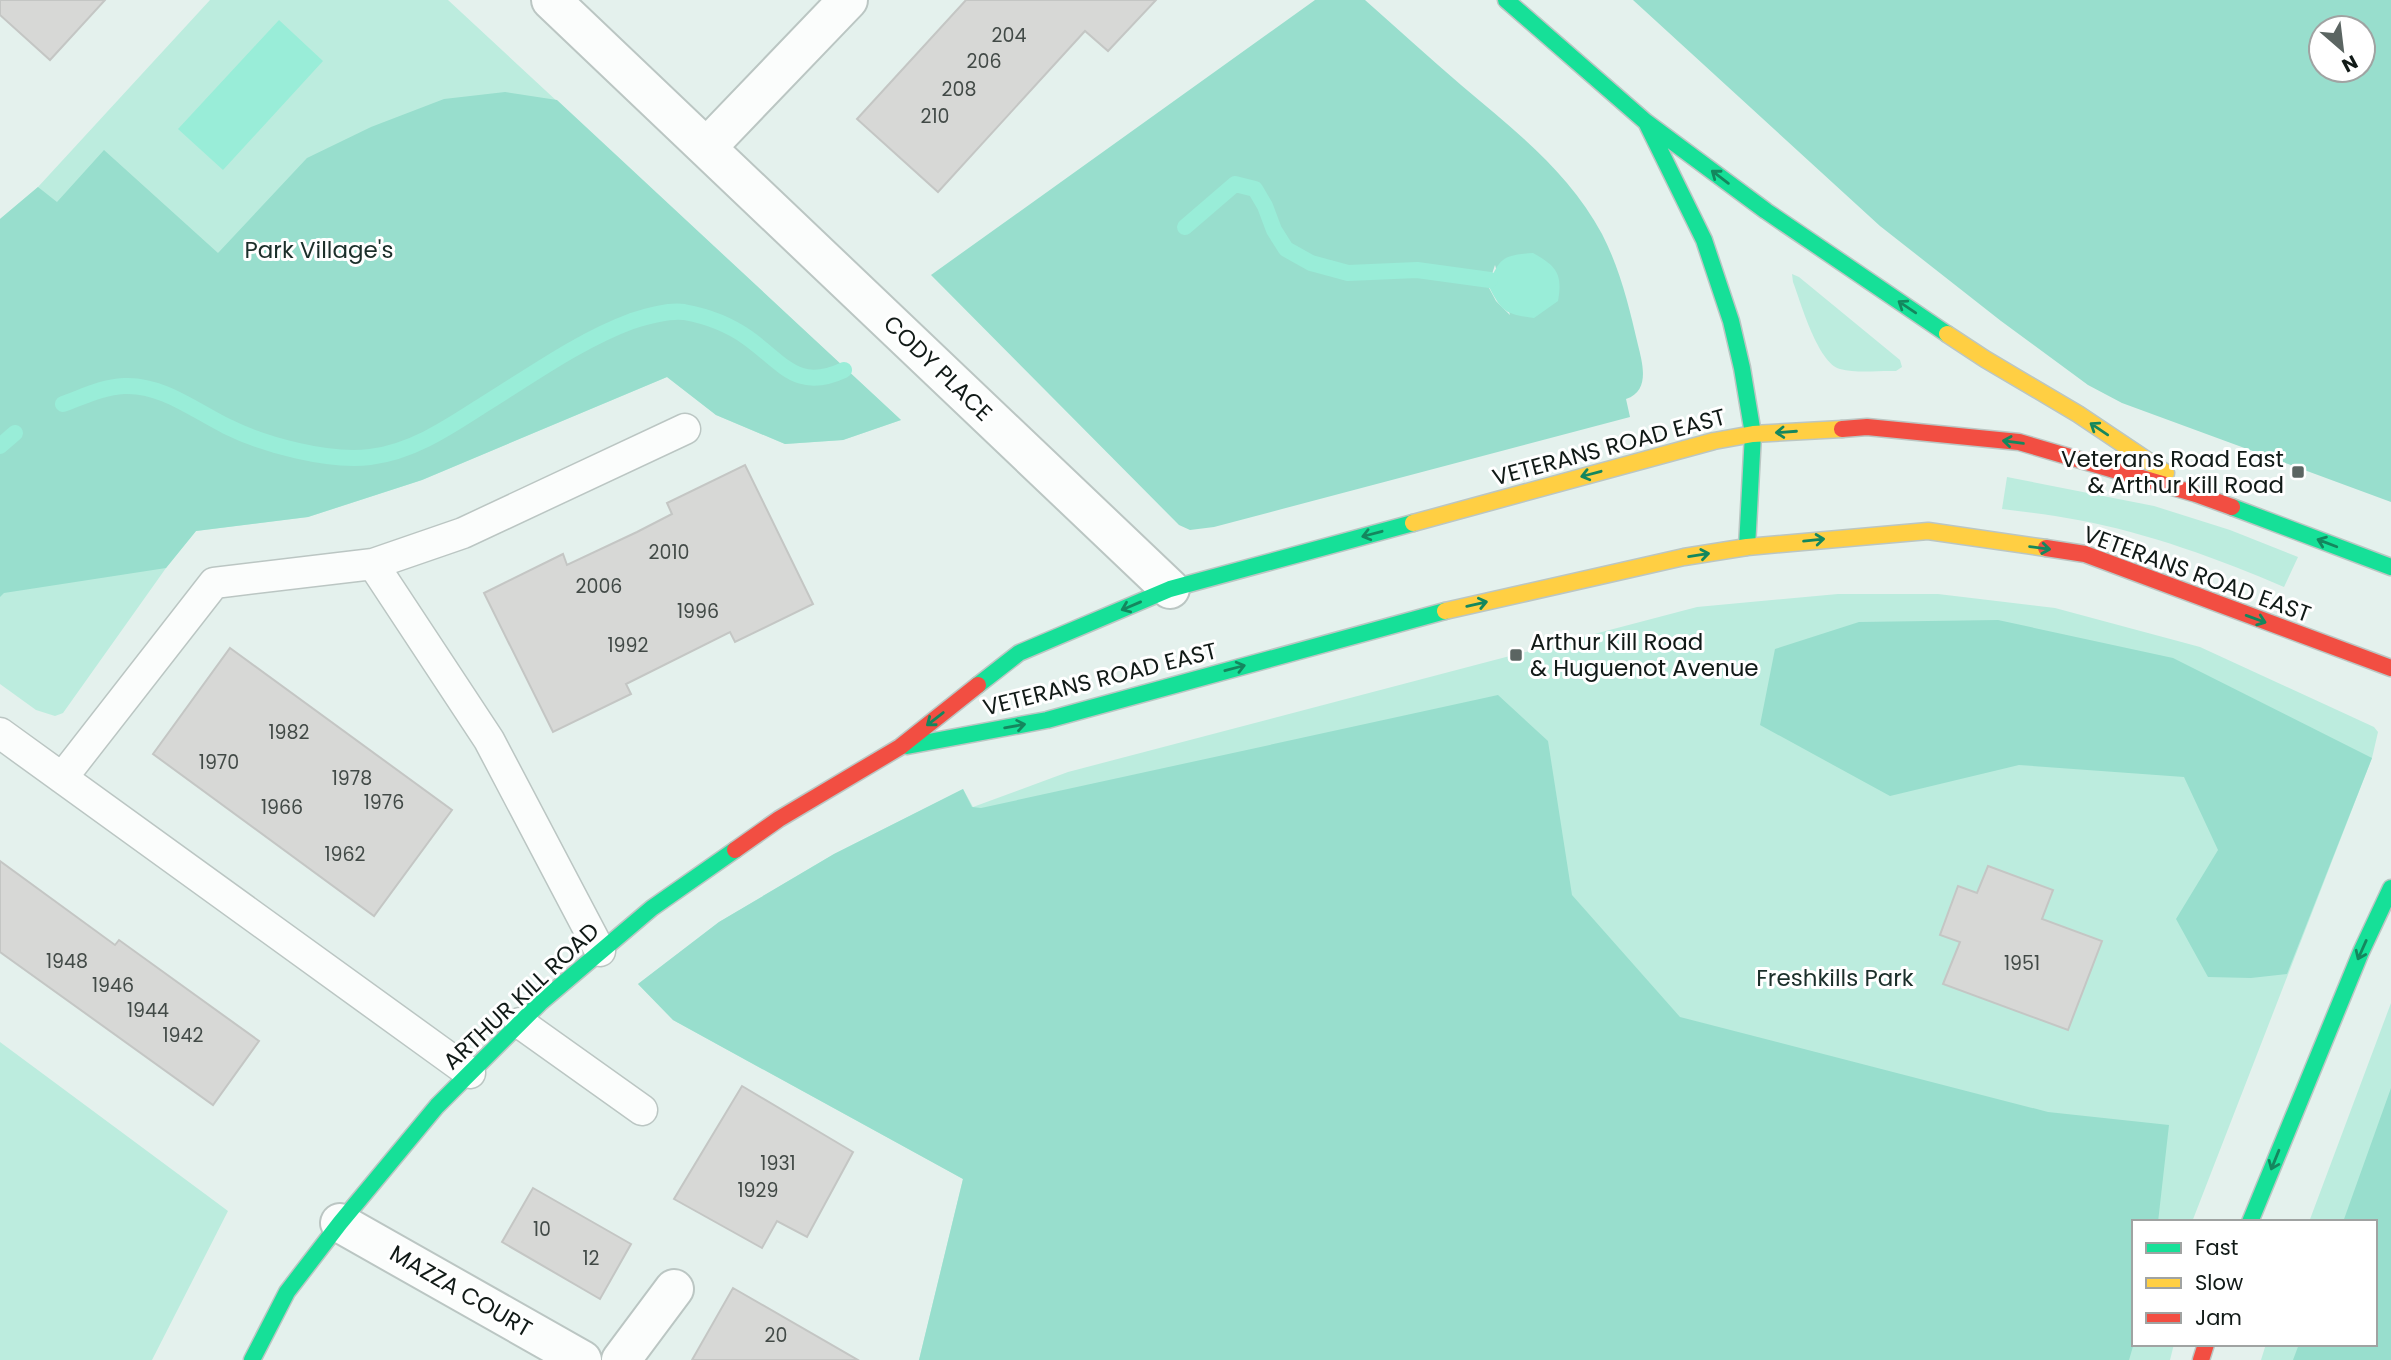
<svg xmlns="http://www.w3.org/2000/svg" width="2391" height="1360" viewBox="0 0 2391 1360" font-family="Poppins,sans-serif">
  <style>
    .green { fill: #bcecde }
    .forest { fill: #98decd; fill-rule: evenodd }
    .water { fill: #99edd8 }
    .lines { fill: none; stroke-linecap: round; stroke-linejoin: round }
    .stream { stroke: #99edd8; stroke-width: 16 }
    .building { fill: #d7d8d6; stroke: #c4c6c4; stroke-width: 2 }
    .lane-casing { stroke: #bbc6c3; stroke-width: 33 }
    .street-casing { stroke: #bbc6c3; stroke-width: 42 }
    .fast-casing { stroke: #bbc6c3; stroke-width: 19 }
    .slow-casing { stroke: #bbc6c3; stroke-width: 19 }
    .jam-casing { stroke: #bbc6c3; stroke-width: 19 }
    .lane { stroke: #fbfdfc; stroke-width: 30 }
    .street { stroke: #fbfdfc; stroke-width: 38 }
    .fast { stroke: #16e098; stroke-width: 16 }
    .slow { stroke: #ffcf43; stroke-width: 16 }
    .jam { stroke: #f24e42; stroke-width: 16 }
    .oneway { stroke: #14875e }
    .poi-dot { fill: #5b6562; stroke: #fff; stroke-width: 2.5 }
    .labels { text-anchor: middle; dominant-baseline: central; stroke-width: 6; stroke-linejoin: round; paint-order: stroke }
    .number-label { font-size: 19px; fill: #424a47 }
    .park-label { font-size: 23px; fill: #1b2f2a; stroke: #fff }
    .street-label { font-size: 23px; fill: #111a17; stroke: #fff }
    .poi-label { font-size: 23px; fill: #111a17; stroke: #fff; text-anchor: end }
  </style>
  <rect width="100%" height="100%" fill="#e4f1ed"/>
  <path class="green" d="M210,0H448L901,420L843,440L785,444L716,415L667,377L422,480L308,517L196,531L166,568L63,713L55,716L36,710L0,684V219L38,187Z
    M1792,274L1799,277L1900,360L1902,367L1896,371H1890C1874,371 1855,373 1840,369C1818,363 1801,303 1793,282Z
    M2007,477L2154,506L2230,530L2298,557L2284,587C2219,559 2148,533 2078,520C2053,515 2027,512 2002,509Z
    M1838,594H1938L2055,608L2200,647L2374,727L2378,732L2372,758L2192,1222H2134V1344H2174L2170,1360H919L963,1179L673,1020L638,984L719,922L834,854L963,789L973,807L1068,772L1697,607Z
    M2391,1003V1360H2261L2266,1344H2375V1222H2309Z
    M0,1042L228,1211L152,1360H0Z"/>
  <path class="forest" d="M1315,0H1365C1397,28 1428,57 1461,85C1513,129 1569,172 1602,234C1620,269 1629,306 1638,345C1643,365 1650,391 1626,399L1630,417L1214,527L1190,530L1179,525L931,275ZM1495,265L1510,315L1496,301L1488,286Z
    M1633,0H2391V502L2122,403L2088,385L2001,321L1880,226ZM2363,28V70H2321V28Z
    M505,92L557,100L901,420L843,440L785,444L716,415L667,377L422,480L308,517L196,531L166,568L4,593L0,597V219L38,187L57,202L104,150L218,253L307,158L371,127L444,99Z
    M1998,620L2173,658L2372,758L2287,974L2251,978L2208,977L2176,919L2218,850L2184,777L2019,765L1890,796L1760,725L1775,649L1859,622Z
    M1498,695L1548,741L1572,895L1680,1017L2048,1112L2169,1125L2158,1222H2134V1343L2129,1360H919L963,1179L673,1020L638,984L719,922L834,854L963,789L972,807L981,808Z
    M2391,1088V1360H2293L2299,1344H2375V1222H2343Z"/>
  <path class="water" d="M279,20L323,61L223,170L178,129Z
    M1533,253C1556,266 1563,273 1558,301L1534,318C1505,314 1502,312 1488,285C1500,259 1501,255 1533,253Z"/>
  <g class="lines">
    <path class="stream" d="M1185,227L1235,184L1255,189L1265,206L1274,230L1286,249L1311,263L1348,273L1417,270L1490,280
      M63,404C83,397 102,387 124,386C161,384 194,410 226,426C264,445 328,462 370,457C411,452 446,429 480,407C529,377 578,341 632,321C648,316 668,310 684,312C706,316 730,325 748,338C783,363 797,392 844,370
      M0,446L15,433"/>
  </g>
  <path class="building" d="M0,0H105L50,60L0,15Z
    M966,0H1156L1108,51L1085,31L938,192L857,119Z
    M745,465L813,604L735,642L730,632L626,684L631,694L553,732L484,593L563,554L567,565L637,532L672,514L667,503Z
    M230,648L452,810L374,916L153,754Z
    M0,861L115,945L119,940L259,1041L213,1105L0,952Z
    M1988,866L2053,890L2042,919L2102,941L2068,1030L1943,984L1960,942L1940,935L1958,886L1977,893Z
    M742,1086L853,1152L807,1237L777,1221L762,1248L674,1199Z
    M533,1188L631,1244L600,1299L502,1242Z
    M733,1288L858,1360H692Z"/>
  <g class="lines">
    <g class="lane-casing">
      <path id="lane" d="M373,564L489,740L600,951
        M0,733L470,1073
        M62,778L214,583L373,564L463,533L685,429
        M520,1023L642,1110"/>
    </g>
    <g class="street-casing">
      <path id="street" d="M551,0L1170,589
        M707,147L848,0
        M340,1223L582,1360
        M621,1360L674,1289"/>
    </g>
    <g class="fast-casing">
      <path id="fast" d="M1506,0L1646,122L1704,240L1731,321L1742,368L1753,434L1747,547
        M1646,122L1766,211L1947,334
        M2232,507L2391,567
        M978,685L1019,653L1170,589L1413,523
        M907,746L1047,720L1445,611
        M2250,1222L2361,952L2391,888
        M252,1360L287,1292L340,1223L437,1106L540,1003L652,908L735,850"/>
    </g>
    <g class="slow-casing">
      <path id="slow" d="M1947,334L1985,359L2078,414L2166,473
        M1413,523L1714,441L1753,434L1842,429
        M1445,611L1684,557L1747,547L1928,531L2046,548"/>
    </g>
    <g class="jam-casing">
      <path id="jam" d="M1842,429L1867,427L2019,442L2196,494L2232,507
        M2046,548L2085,554L2391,668
        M735,850L779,819L900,747L978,685
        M2201,1360L2206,1344"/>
    </g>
    <use href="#lane" class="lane"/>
    <use href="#street" class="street"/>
    <use href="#fast" class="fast"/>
    <use href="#slow" class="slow"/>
    <use href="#jam" class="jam"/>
  </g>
  <defs><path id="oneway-shaft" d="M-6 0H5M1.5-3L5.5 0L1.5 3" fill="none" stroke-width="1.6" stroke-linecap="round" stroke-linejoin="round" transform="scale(1.75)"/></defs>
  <g class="oneway">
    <use href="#oneway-shaft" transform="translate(1720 177) rotate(-143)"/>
    <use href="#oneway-shaft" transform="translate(1907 307) rotate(-146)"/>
    <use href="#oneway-shaft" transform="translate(2099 429) rotate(-146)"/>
    <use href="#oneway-shaft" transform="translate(1786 432) rotate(176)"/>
    <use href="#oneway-shaft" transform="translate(2013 442) rotate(-172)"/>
    <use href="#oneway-shaft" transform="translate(1591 474) rotate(165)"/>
    <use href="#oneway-shaft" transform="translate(1372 534) rotate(165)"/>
    <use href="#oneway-shaft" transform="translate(1814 540) rotate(-6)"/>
    <use href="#oneway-shaft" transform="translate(2327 543) rotate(-159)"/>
    <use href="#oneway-shaft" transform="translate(2040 548) rotate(8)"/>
    <use href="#oneway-shaft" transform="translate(1699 555) rotate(-9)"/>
    <use href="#oneway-shaft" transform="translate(1477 604) rotate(-13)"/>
    <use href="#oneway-shaft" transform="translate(1131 606) rotate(157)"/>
    <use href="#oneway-shaft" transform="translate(2256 619) rotate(20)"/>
    <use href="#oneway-shaft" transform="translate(1235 668) rotate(-15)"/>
    <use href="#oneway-shaft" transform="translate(935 719) rotate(142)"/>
    <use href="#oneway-shaft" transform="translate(1015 726) rotate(-10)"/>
    <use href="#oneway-shaft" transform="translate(2362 950) rotate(114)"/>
    <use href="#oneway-shaft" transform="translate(2275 1160) rotate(112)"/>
  </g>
  <g class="poi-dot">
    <rect x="2291" y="465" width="14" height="14" rx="3.5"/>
    <rect x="1509" y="648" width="14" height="14" rx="3.5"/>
  </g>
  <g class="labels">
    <g class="number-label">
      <text x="1009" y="35">204</text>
      <text x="984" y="61">206</text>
      <text x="959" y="89">208</text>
      <text x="935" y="116">210</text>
      <text x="669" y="552">2010</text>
      <text x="599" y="586">2006</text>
      <text x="698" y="611">1996</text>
      <text x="628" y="645">1992</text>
      <text x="289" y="732">1982</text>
      <text x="219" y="762">1970</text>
      <text x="352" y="778">1978</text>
      <text x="384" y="802">1976</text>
      <text x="282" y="807">1966</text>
      <text x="345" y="854">1962</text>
      <text x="67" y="961">1948</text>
      <text x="2022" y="963">1951</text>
      <text x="113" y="985">1946</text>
      <text x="148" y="1010">1944</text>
      <text x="183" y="1035">1942</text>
      <text x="778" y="1163">1931</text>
      <text x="758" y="1190">1929</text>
      <text x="542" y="1229">10</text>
      <text x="591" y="1258">12</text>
      <text x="776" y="1335">20</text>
    </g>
    <g class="park-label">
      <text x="319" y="250">Park Village's</text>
      <text x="1835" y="978">Freshkills Park</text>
    </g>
    <g class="street-label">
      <text transform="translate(938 368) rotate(44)">CODY PLACE</text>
      <text transform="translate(1609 447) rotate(-15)">VETERANS ROAD EAST</text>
      <text transform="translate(2197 574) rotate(20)">VETERANS ROAD EAST</text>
      <text transform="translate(1100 679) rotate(-14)">VETERANS ROAD EAST</text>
      <text transform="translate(521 996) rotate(-43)">ARTHUR KILL ROAD</text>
      <text transform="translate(461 1291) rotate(30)">MAZZA COURT</text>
    </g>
    <g class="poi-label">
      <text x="2284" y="459">Veterans Road East<tspan x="2284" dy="26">&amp; Arthur Kill Road</tspan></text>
      <text x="1530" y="642" text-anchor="start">Arthur Kill Road<tspan x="1530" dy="26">&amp; Huguenot Avenue</tspan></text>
    </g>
  </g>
  <rect x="2132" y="1220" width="245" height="126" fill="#ffffff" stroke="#a0a3a2" stroke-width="2"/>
  <rect x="2146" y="1243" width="35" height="10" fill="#16e098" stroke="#a0a3a2" stroke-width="2"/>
  <text x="2195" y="1255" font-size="21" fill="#111a17">Fast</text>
  <rect x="2146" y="1278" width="35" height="10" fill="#ffcf43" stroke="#a0a3a2" stroke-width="2"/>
  <text x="2195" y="1290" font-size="21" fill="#111a17">Slow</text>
  <rect x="2146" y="1313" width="35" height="10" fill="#f24e42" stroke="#a0a3a2" stroke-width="2"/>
  <text x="2195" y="1325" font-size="21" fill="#111a17">Jam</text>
  <g transform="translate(2342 49) rotate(152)"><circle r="33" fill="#ffffff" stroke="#a0a3a2" stroke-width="2"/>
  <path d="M0-5L12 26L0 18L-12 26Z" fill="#5b6562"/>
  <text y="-10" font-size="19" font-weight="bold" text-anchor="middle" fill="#111a17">N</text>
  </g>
</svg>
